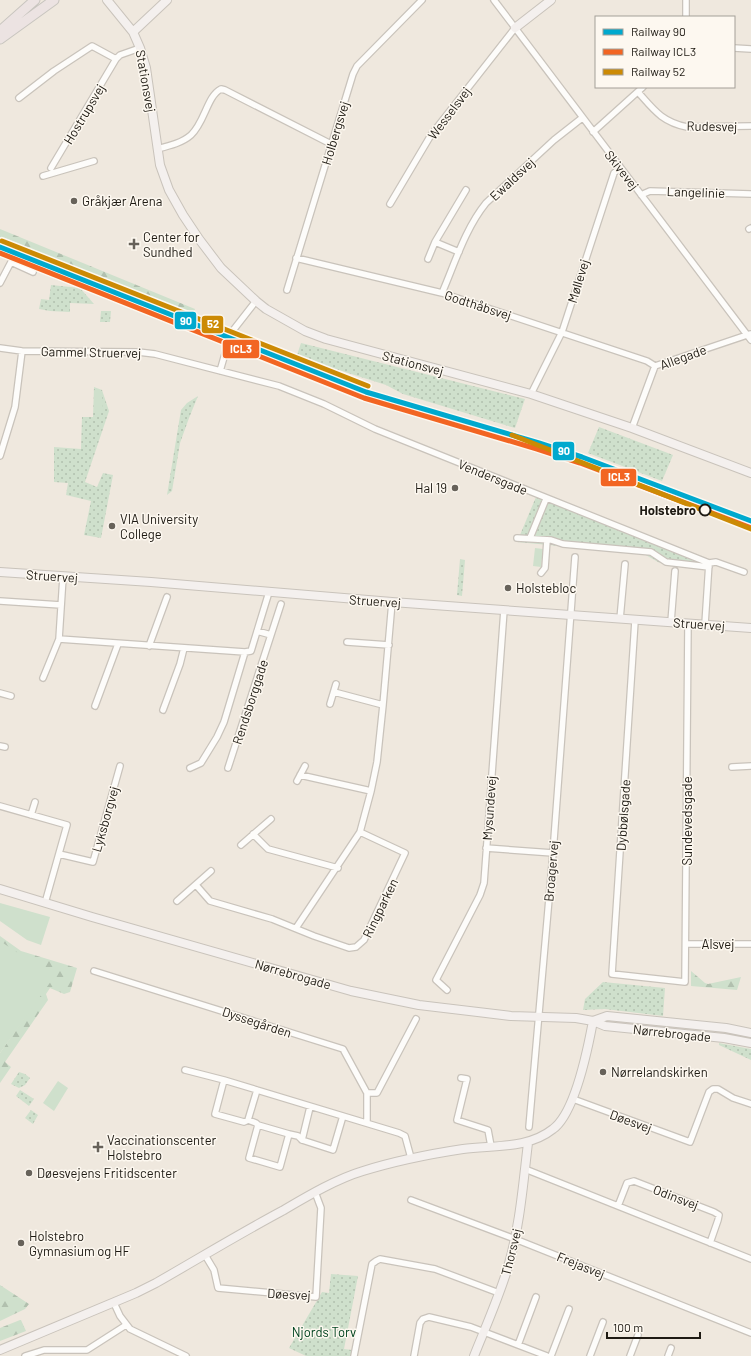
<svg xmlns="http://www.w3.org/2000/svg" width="751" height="1356" viewBox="0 0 751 1356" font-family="Barlow,sans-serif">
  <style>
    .grass { fill: url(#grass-dots) }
    .forest { fill: url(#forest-firs) }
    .garden { fill: #cfe0cc }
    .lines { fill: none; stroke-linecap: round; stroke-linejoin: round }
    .street-casing { stroke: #c9c3bb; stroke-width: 8 }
    .secondary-casing { stroke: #c9c3bb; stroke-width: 10 }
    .primary-casing { stroke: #c8c5bf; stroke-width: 11 }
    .street { stroke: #fdfcfa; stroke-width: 5.5 }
    .secondary { stroke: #f4f0ee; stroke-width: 8 }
    .primary { stroke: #ece3e2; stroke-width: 9 }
    .rail { stroke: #bcbab8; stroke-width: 2 }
    .rail-1-casing { stroke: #fdf8f0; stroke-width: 8 }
    .rail-2-casing { stroke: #fdf8f0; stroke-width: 8 }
    .rail-3-casing { stroke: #fdf8f0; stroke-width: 8 }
    .rail-1 { stroke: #00a9ce; stroke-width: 5 }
    .rail-2 { stroke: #f26522; stroke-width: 5 }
    .rail-3 { stroke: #cc8a04; stroke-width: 5 }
    .poi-dot { fill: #67625a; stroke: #fdf8f0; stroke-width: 1.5 }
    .stop-dot { fill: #fdf8f0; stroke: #1e1a13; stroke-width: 2 }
    .labels { text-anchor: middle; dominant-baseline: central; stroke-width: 3; stroke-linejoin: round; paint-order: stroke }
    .street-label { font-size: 13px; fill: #1e1a13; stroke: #fdf8f0 }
    .poi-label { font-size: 13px; fill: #1e1a13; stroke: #fdf8f0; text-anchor: start }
    .stop-label { font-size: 13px; font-weight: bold; fill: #1e1a13; stroke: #fdf8f0; text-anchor: end }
    .park-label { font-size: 13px; fill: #024520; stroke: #fdf8f0 }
    .line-badge { stroke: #fdf8f0; stroke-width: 1.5 }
    .badge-label { font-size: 11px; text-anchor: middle; font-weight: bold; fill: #fff }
  </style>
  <defs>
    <pattern id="grass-dots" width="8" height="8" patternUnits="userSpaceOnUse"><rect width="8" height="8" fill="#cfe0cc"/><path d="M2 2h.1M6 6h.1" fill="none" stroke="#b1c0ae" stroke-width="1.8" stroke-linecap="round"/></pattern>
    <pattern id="forest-firs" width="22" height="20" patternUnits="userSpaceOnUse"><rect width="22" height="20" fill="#cfe0cc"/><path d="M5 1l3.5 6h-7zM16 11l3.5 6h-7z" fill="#b1c0ae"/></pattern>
  </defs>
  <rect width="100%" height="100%" fill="#efe8de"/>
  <path class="grass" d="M51,285L80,288L94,304L70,303V312L50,311L39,309L41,299L49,300Z
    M101,311H111L110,322H100Z
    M301,343L525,399L515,428L403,394L386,385L339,370L317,366L296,358Z
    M94,387L102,390L109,411L85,482L97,487L103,473L113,475L101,538L84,535L91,501L66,495L68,483L54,482V447L81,449L82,417H93Z
    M198,396L189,418L180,443L172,491L167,495L181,410L187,403Z
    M599,427L673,455L662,481L588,453Z
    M536,497L699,563L702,567L664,564L658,562L644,554L517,542Z
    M460,559L465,560L462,596L457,595Z
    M603,982L665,988L663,1016L605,1009L583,1010L585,999Z
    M719,1043L751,1049V1060L719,1045Z
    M19,1072L25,1074L30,1078L25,1085L19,1088L11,1084Z
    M20,1090L34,1099L29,1106L16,1096Z
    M31,1110L38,1115L33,1124L25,1118Z
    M331,1274L358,1276L344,1349L352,1350L351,1356H306L289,1348L322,1292L329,1293Z"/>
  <path class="forest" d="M0,229L195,309L191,320L0,245Z
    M0,936L21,951L77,968L70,992L64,994L50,988L46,994L48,1000L5,1062L11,1067L0,1083V1053L51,979L0,946Z
    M691,971L705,983L708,984L741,977L737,990L691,986Z
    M0,1285L29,1304L25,1309L0,1321Z
    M20,1320H21L26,1331L0,1341V1328Z"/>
  <path class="garden" d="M94,390L102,392L103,410L102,413H94Z
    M535,548L543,549L541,567L533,566Z
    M0,903L50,917L41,945L27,940L0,921Z
    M0,941L54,977L0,1053Z
    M58,1081L68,1088L54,1111L43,1103Z"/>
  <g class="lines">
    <g class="street-casing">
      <path id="street" d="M494,0L751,340
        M686,0V17
        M734,48L751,49
        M638,92C654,110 662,122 687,127L751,126
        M19,98L54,71L92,46L116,59
        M593,132L643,87
        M157,149C169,146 182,143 191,135C205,122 207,96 221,89L225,90L331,144
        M51,168L116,59L120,55L140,48
        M43,176L94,161
        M641,195L650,191L751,194
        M390,204L431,135L515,28
        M749,229L751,228
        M435,242L459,252
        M296,258L442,293L647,361L655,366
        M428,259L435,242L466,190
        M0,283L11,262L33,272
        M287,290L353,74L357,66L422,0
        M442,293C455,263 465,229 486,203L554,140L582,118
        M0,348L22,351L138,352L155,354L279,386L324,404L375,429L709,563L705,624
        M220,371L231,333L256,301
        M531,394L562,332L614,173L620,168
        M632,428L655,366L750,334
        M0,456L15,407L22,351
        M517,538L551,540L563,544L651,552L666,562L709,567
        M530,538L546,499
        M709,563L716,562L744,572
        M541,573L545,568L547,540
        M63,577L59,639L245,652L251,651L269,592
        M0,601L61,605
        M620,619L625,564
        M635,621L612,974L685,982L688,623
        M671,622L675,571
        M257,631L271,635
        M347,642L389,645
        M149,646L167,597
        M43,678L59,639
        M334,692L383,705
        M0,693L11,696
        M330,704L336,684
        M95,706L118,644
        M163,710L180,664L184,648
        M0,746L5,747
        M732,767L751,766
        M190,768L201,763L217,737L224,722L245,652
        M228,768L281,604
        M300,775L371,791
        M297,781L305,766
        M0,806L67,825L45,903
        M31,815L35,802
        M253,834L268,849L338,868
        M241,845L271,819
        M486,848L553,853
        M59,854L93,862L120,766
        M196,885L210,901L272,919L314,936L349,948L356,947L364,940L405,853L360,832
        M177,901L211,871
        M296,928L360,832L371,791L377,762L383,705L392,602
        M686,944H751
        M94,971L343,1049L367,1093V1123
        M447,990L436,980L480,895L484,883L504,610
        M185,1070L224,1080L399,1133L405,1136L411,1158
        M461,1078L467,1079L457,1120L488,1130L491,1146
        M224,1080L215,1114L244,1122L248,1120L257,1090
        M367,1093H377L416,1019
        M573,1099L690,1142L709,1092L713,1089H718L733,1098L751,1104
        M310,1107L302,1140L333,1150L343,1116
        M248,1120L256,1123L258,1125L289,1134L280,1167L249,1158L258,1125
        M529,1127L553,853L575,557
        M289,1134L298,1136L302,1140
        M525,1169L751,1259
        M411,1200L515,1239L751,1333
        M618,1206L627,1183L634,1181L714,1212L719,1215L718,1220L710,1243
        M205,1255L214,1270L218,1288L316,1297L321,1208L315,1192
        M114,1303L120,1316L130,1329L186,1356
        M518,1345L536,1297
        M25,1356L44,1350H87L126,1325
        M354,1356L372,1264L376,1261L380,1259L435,1269L499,1293
        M414,1356L420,1323L423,1319L429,1317L471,1327L547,1356
        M551,1356L569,1309
        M590,1356L603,1322
        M630,1356L638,1335
        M668,1356L671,1348"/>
    </g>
    <g class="secondary-casing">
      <path id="secondary" d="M107,0L133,32L140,48L146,68L160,165L169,190L183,215L199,239L221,268L256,301L266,309L305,331L326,339L531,394L632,428L751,473
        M515,28L551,0
        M133,32L167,0
        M0,572L151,582L392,602L751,628
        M0,889L92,917L351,991L419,1005L511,1016L576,1018L593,1021L605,1026L724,1038L751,1043
        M593,1021L607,1016L726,1028L751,1033
        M0,1350L136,1293L156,1283C198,1259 239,1234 282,1211C306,1197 336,1179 363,1171C395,1161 430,1154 463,1149C494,1145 528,1149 553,1129C575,1113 588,1048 593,1021
        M474,1356C486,1326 499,1297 508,1267C520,1226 523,1184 528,1143"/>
    </g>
    <g class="primary-casing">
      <path id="primary" d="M0,31L35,0
        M0,39L54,0"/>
    </g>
    <use href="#street" class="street"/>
    <use href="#secondary" class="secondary"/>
    <use href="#primary" class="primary"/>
    <path class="rail" d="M366,392L411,409L510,441"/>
    <g class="rail-1-casing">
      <path id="rail-1" d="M0,247L366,392L539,443L582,457L751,521"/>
    </g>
    <g class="rail-2-casing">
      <path id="rail-2" d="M0,253L364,398L537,449L580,463L749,527"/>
    </g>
    <g class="rail-3-casing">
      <path id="rail-3" d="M2,241L368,386
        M512,435L751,529"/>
    </g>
    <use href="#rail-1" class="rail-1"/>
    <use href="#rail-2" class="rail-2"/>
    <use href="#rail-3" class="rail-3"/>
  </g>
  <g class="poi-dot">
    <circle cx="74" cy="201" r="4"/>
    <path d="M132 238h4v4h4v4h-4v4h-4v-4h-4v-4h4z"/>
    <circle cx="455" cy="488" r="4"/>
    <circle cx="112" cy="526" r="4"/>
    <circle cx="508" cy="588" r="4"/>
    <circle cx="603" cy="1072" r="4"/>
    <path d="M96 1141h4v4h4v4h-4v4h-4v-4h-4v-4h4z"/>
    <circle cx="29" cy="1173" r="4"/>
    <circle cx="21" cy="1243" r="4"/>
  </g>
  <circle class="stop-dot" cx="705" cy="510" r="5.5"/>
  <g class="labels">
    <g class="street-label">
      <text transform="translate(146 81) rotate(80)">Stationsvej</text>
      <text transform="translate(449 113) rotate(-53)">Wesselsvej</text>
      <text transform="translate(84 114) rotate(-59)">Hostrupsvej</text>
      <text transform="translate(712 126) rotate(1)">Rudesvej</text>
      <text transform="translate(335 133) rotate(-73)">Holbergsvej</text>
      <text transform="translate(622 170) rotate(52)">Skivevej</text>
      <text transform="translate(512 179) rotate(-43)">Ewaldsvej</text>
      <text transform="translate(696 192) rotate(2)">Langelinie</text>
      <text transform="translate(578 281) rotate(-73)">Møllevej</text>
      <text transform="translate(478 305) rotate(18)">Godthåbsvej</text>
      <text transform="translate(91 352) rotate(1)">Gammel Struervej</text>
      <text transform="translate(683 357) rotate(-20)">Allegade</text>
      <text transform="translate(413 363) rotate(15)">Stationsvej</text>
      <text transform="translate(493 477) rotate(22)">Vendersgade</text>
      <text transform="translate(52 576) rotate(4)">Struervej</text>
      <text transform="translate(375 601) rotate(4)">Struervej</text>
      <text transform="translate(699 624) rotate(4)">Struervej</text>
      <text transform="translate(250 702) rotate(-72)">Rendsborggade</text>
      <text transform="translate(489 808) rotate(-86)">Mysundevej</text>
      <text transform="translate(623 815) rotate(-86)">Dybbølsgade</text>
      <text transform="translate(105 819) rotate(-74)">Lyksborgvej</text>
      <text transform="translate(687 821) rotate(-90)">Sundevedsgade</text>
      <text transform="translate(551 871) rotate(-85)">Broagervej</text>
      <text transform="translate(380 908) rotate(-64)">Ringparken</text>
      <text x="718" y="944">Alsvej</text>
      <text transform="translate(293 974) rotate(16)">Nørrebrogade</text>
      <text transform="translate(257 1022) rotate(18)">Dyssegården</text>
      <text transform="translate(672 1033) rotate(6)">Nørrebrogade</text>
      <text transform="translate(631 1121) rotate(20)">Døesvej</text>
      <text transform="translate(676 1197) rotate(21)">Odinsvej</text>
      <text transform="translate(511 1252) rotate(-76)">Thorsvej</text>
      <text transform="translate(581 1265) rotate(22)">Frejasvej</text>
      <text transform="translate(289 1294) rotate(3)">Døesvej</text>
    </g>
    <g class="poi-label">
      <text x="82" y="201">Gråkjær Arena</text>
      <text x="143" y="237">Center for<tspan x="143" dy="15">Sundhed</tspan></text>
      <text x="447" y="488" text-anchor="end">Hal 19</text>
      <text x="120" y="519">VIA University<tspan x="120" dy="15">College</tspan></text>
      <text x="516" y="588">Holstebloc</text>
      <text x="611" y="1072">Nørrelandskirken</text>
      <text x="107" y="1140">Vaccinationscenter<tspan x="107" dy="15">Holstebro</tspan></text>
      <text x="37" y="1173">Døesvejens Fritidscenter</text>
      <text x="29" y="1236">Holstebro<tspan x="29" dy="15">Gymnasium og HF</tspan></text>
    </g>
    <g class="stop-label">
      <text x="696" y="510">Holstebro</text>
    </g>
    <g class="park-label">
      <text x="324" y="1332">Njords Torv</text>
    </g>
  </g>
  <g class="line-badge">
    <rect x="174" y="311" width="23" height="19" rx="4" fill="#00a9ce"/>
    <rect x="201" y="315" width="23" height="19" rx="4" fill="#cc8a04"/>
    <rect x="222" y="339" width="38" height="20" rx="4" fill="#f26522"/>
    <rect x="552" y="441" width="23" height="20" rx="4" fill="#00a9ce"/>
    <rect x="600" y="468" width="37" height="19" rx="4" fill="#f26522"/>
  </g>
  <g class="badge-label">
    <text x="186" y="325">90</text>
    <text x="213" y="328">52</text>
    <text x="241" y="353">ICL3</text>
    <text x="564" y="455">90</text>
    <text x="619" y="481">ICL3</text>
  </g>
  <rect x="595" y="16" width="140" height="72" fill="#fdf8f0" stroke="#a49f98"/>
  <rect x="603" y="29" width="20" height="6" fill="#00a9ce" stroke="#a49f98"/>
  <text x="631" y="36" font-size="12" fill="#1e1a13">Railway 90</text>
  <rect x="603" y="49" width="20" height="6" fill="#f26522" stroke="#a49f98"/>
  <text x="631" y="56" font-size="12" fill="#1e1a13">Railway ICL3</text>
  <rect x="603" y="69" width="20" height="6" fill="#cc8a04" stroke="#a49f98"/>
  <text x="631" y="76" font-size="12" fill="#1e1a13">Railway 52</text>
  <path d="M607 1332v6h93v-6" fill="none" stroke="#1e1a13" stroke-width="2"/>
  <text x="613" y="1332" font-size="12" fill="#1e1a13" stroke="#fdf8f0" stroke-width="3" paint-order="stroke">100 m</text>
</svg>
